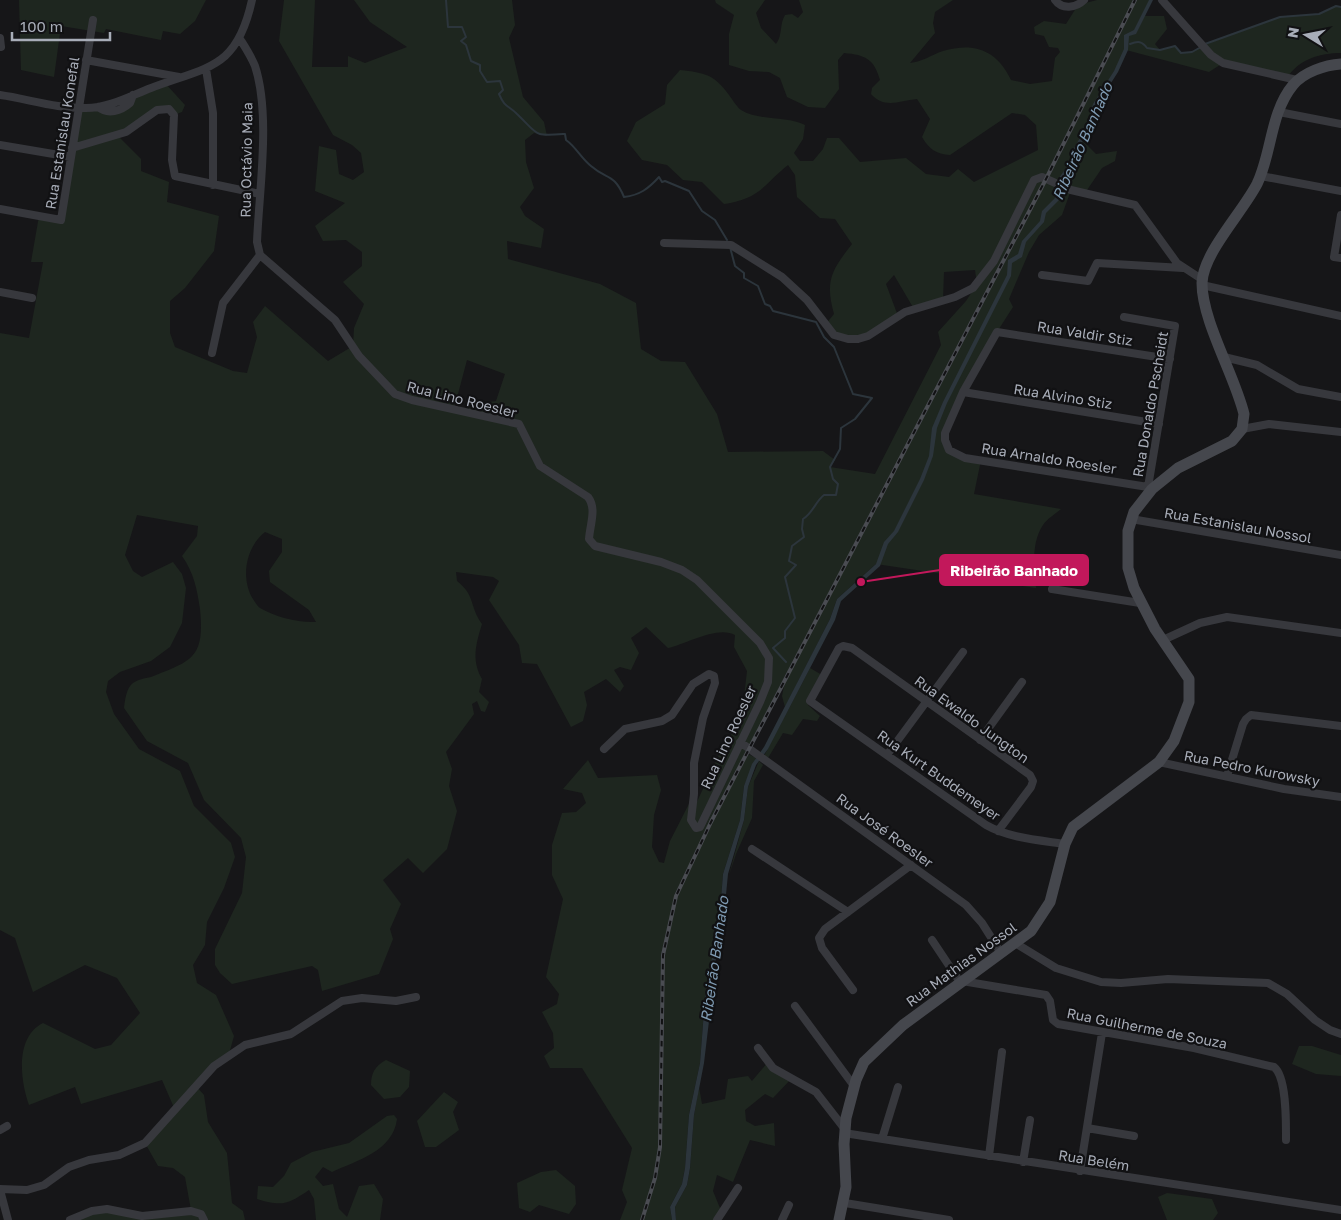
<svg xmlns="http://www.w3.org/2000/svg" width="1341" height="1220" viewBox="0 0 1341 1220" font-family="'Golos Text',sans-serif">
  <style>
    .green { fill: #1e261f; fill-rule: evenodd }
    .water { fill: #2c353c }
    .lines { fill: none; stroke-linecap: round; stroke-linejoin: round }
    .stream { stroke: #2c353c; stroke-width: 2 }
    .street { stroke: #37383d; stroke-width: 8 }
    .secondary { stroke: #45474d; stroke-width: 11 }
    .rail-casing { stroke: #4a4c52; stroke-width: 4 }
    .rail { stroke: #111113; stroke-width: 2; stroke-dasharray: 5.5; stroke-linecap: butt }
    .labels { text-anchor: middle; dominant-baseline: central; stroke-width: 4.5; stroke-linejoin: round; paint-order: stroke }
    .street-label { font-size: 14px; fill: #a8adb8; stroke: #111113 }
    .water-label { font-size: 15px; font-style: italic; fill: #7f9bb3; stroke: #111113 }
    .leader { fill: none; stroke: #c2185b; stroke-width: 2 }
    .callout-dot { fill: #c2185b; stroke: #111113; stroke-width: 2 }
    .callout { fill: #c2185b; stroke: #c2185b; stroke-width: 2 }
    .callout-label { font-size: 15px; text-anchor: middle; font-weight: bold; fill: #fff }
  </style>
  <rect width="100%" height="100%" fill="#161618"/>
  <path class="green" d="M19,0H206L195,21L180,34L163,31L161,40L106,29L104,33L61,26L54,77L21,70Z
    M284,0H315L312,67H348V56L365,63L407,47L370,22L354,0H512L515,25L509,38L523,97L544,122L547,136L534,133L525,140L526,162L534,188L520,207L525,216L544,229L541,248L507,241L508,259L600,284L636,303L641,349L661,361L685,362L717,414L728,452L823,451L835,460L830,467L875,474L941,345L938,332L966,301L977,284L975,270L944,272L943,300L914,309L894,275L886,284L898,316L868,336L848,339L825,325L834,314C825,281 831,271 852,244L835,219L820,218L797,197L795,175L788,165C762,186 761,198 724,204L702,182L683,180L667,165L642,160L627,141L636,122L665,104L667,85L680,70C705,73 714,74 729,95C732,99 737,107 741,110C759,121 787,116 805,125L803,139L794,153L800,161H813L823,149L827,138H839L860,162L906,158L926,174L949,177L958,169L974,182L1038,150L1036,125L1025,115L1012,113L950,155C936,154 929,149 922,137L930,119L917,99C899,101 884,109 871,94L872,88L880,80C874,59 866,55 844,53L838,60L839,89L825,108L808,107L787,97L780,78L769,72L749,71L729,65V34L734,15L716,3L715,0H765L756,13L761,28L776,44C783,35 779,25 785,15L792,14L798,18L803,12L799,0H953L935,12L933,23L935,33L910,63C922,62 931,55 943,51C974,42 997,50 1011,80L1030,84L1052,81L1055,58L1060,52L1058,48L1049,47L1044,36L1035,34L1034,27L1044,21L1066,24L1078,5L1097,0H1151L1145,16H1164L1167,29L1155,44L1160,50L1175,46L1181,53L1192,52L1204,45L1280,17L1319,14L1336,6L1341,7V53C1320,53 1299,59 1287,78L1223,63L1209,72L1126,50L1095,105L1082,140L1096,154L1117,151L1115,161L1102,168L1085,193L1071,190L1062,215L1039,235L1029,252L1009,299L1013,307L997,332L947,427L949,449L981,460L974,494L1061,509C1055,514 1047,519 1043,525C1031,543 1034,568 1036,588L876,564L837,599L830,619L785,707L782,696L787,672L726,792L748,754L756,758L744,786L740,820L723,874L718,936L710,965L705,998L700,1063L689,1115L685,1168L682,1184L670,1207L672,1220H620L627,1202L622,1190L632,1148L582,1068H550L544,1056L554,1048L553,1033L542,1012L557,1004L559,994L546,977L563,899L552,875V845L562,813L576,812L586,803L582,793L563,789L588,760L598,778L657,775L661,790L654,815L652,847L659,862L664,863L670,841L694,794V808L724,744L737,727L742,715L747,671L734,647L735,635C718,625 686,644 668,648L646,627L631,638L639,653L631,670L620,667L614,670L624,686L620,692L606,679L584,692L587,705L583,721L571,727L537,664L522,663L519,645L489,600L499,581L493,577L456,572L457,581C476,596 469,606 482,624C476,644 471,660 482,679L479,692L489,702L485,712L481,711L477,701L472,704L474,714L446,752L452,769L449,786L457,811L447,849L423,873L408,858L383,880L401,904L390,929L393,939L379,974L322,991L318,970L312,966L232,984L220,973L215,965V949L242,893L246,857L241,838L204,800L188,763L147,741L124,708C125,701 126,688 133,683C137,680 145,678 151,677C192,661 205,658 200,609C197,589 194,573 182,556L197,536L198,526L137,515L125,555L133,571L142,577L173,562L182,574L186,588L182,623L170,647L151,661L120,672L108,681L106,692L114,714L139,749L180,771L194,806L231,843L235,857L224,888L207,922L205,945L193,965L197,983L216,995L234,1036L229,1054L196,1086L204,1095L208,1122L227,1153L232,1203L243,1211L245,1220H70L92,1211L142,1216L191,1210L185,1177L173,1168L158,1166L145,1143L175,1110L162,1080L81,1104L75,1087L29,1105C20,1080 15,1037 43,1023L95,1049L111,1045L140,1013L117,978L85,965L33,992L15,938L0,930V333L29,338L43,262H31L39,216L60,220L78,108L128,109L140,92L165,83L185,105L182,112L174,115L165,108L117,135L141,159V171L169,182L167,202L219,216L214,251L185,288L170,301V333L175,347L233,371L247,373L257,337L253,322L265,306L328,361L353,346L354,328L364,304L343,282L362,266V252L346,240L323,241L315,226L345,203L315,191L319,146L336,150L339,174L353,180L364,172L361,153L352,145L333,135L279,41ZM467,360L505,374L496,401L468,405L465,412L454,409ZM265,532L282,539V552L269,571L270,582L309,610L316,622C298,623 276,617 260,608C257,606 255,602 253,599C240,578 246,547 265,532Z
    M810,668L822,675L807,700L808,705L820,716L817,721L803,719L792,735L783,733L768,758L764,756Z
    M759,761L763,765L754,781L752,818L736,854L729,875L744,820L748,787Z
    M1299,1046H1312L1341,1055V1076L1316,1074L1292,1064Z
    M386,1060L410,1071L409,1087L400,1097L384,1099L371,1085C371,1073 375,1066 386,1060Z
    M768,1062L792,1078L773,1098L765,1094L745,1110L746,1121L755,1126L774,1123L775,1146L750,1140L733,1182L717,1175L713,1191L722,1213L717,1220H676L675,1207L687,1185L690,1168L694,1115L699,1087L702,1104L725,1099L728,1079L748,1076L752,1081Z
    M444,1092L458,1102L453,1112L459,1130L436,1147H425L417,1121Z
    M394,1115L397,1119C393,1151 358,1160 332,1172L323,1167L315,1177L323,1186L333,1184L339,1209L347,1217L359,1186L374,1184L383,1199L380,1220H316L314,1199L309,1190C288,1204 283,1207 257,1199L258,1186L273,1187L284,1176L291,1163L312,1152L349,1143L387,1116Z
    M556,1170L575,1186L576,1204L569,1214L539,1205L530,1212L519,1208L517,1183L541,1172Z
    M1167,1193L1212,1199L1218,1213L1213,1220H1167L1158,1197Z"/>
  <path class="water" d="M1149,0H1153L1136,34L1129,36L1128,50L1118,72L1097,105L1091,127L1078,149L1075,162L1063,179L1059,200L1046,213L1044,222L1026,242L1022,257L1012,263L1011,276L947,403L937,428L933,456L924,480L898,532L888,544L880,566L841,601L835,620L768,749L756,765L748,787L744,820L728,874L722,936L715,963L709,998V1021L704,1063L694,1115L690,1168L687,1185L675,1207L676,1220H672L670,1207L682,1184L685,1168L689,1115L700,1063L705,998L710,965L718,936L723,874L740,820L744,786L752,764L764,747L830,619L837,599L876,564L884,542L894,531L920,479L929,456L932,428L943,402L1007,275L1008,260L1018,254L1022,241L1040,221L1042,211L1055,198L1059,178L1071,161L1074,148L1087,126L1093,104L1114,71L1124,49V35L1134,30Z"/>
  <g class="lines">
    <path class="stream" d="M446,0L448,27H462L466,37L461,41L466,45L471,61L480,65V71L487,82L500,81L503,90L499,94C505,108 508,105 517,114C540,136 532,136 565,134L566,140C576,147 581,158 591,166C607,180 614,173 624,197C640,195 648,189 659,177L662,182L665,181L689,191L702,211L715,220L727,240
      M1130,44C1138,41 1142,41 1147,48L1160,50L1175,46L1181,53L1192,52L1201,47
      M1205,44L1280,17L1319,14L1336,6L1341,7
      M730,247L735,266L744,273V278L758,286L765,304L770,306L773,311L816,322L824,337L834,347L853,394L872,398L855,419L841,428L840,449L830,467L833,479L838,484L836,495H824C815,502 813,513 803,519L802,529L804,537L792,546L789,561L796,565L785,577L795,618L785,631V638L773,648L786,662"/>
    <path class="street" d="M1055,0C1062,10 1076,8 1084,0
      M1162,0L1211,55L1223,63L1297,80
      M0,38L1,47
      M240,39C245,47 251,56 255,66C271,115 259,191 257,242L260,255L335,320L359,356L395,394L412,400L519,424L540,466L588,497C597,509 590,524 589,539L595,546L661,562L682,570L697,580L760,643L769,658L768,682L760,702L700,827L696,828L691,820L694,794V763L703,718L715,683L714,676L709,674L693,684L672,715L662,721L625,729L604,749
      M86,60L179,77
      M206,69L213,113V185
      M0,95C28,99 58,109 86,108C109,108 130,96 151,88C209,66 237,69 252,0
      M98,107C108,115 121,111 130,103L133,95
      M1279,112L1341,124
      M0,145L71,157
      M72,148L126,132L157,110L169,109L174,115L172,160L175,176L260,194
      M1261,176L1341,191
      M0,209L61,220L93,20
      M1341,215L1334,257L1341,258
      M664,243L731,245L782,277L807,300L834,335L848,339H858L868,336L905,312L955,297L973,288L994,261L1034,180L1042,177L1071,190L1135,205L1177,263L1203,280
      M1042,275L1088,281L1097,263L1183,268
      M1202,285L1341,316
      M0,292L32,298
      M1124,317L1175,326L1148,487
      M212,353L223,303L260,255
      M1224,357L1257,365L1298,389L1341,397
      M963,392L1159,424
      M1242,429L1269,424L1341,432
      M1152,489L1148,487L965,458L949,450L945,440V433L963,392L997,332L1170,359
      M1131,519L1341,555
      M1052,589L1140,603
      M1163,640L1200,623L1227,617L1341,633
      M980,740L1022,682
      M740,742L966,905L982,923L1001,953
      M887,755L963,652
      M1159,762L1284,789L1341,797
      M1227,776L1243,724L1246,719L1251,715L1341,726
      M998,831L1031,787L1033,781L1030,775L852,648L843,646L839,648L810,701L986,825C1009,838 1038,840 1065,844
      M752,849L848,912
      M932,940L960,982
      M1015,943L1056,968L1101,982L1121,983L1168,979L1268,983L1287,994L1315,1020L1330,1030L1341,1034
      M962,981L1046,995L1050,1001L1053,1020L1058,1024L1194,1048L1274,1067C1287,1077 1286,1124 1286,1140
      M853,990L822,948L819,938L825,929L911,865
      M795,1006L854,1086
      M758,1048L773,1068L816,1092L844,1128
      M1087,1128L1134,1136
      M0,1130L7,1126
      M844,1133L1341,1210
      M882,1139L898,1087
      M989,1156L1002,1052
      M1023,1162L1030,1120
      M1080,1171L1102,1033
      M0,1189L27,1190L44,1185L69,1167L89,1160L119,1155L145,1143L214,1066L245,1045L291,1034L342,1001L362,998L396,1001L416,997
      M0,1190L8,1220
      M845,1203L949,1220
      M70,1220L92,1211L107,1209L142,1216L191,1211L201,1214L204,1220
      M717,1220L738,1188
      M782,1220L789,1205"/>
    <path class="secondary" d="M839,1220L846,1187L844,1144L846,1118L856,1080L864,1062L903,1025L1031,931L1050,902L1065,844L1073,827L1159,762L1174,741L1189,702V679L1155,629L1134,588L1128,568V531L1134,512L1152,489L1178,468L1232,441L1242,429L1244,414C1235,376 1202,321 1202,283C1203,253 1242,213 1257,184C1272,153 1270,113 1293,85C1304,72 1325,65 1341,64"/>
    <g class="rail-casing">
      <path id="rail" d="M642,1220L655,1178L660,1147L663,955L676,896L711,822L1046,179L1135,0"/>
    </g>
    <use href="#rail" class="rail"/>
  </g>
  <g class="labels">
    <g class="street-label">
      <text transform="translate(62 133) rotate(-81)">Rua Estanislau Konefal</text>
      <text transform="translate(246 160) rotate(-89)">Rua Octávio Maia</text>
      <text transform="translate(1085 333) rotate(9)">Rua Valdir Stiz</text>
      <text transform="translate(1063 396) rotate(9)">Rua Alvino Stiz</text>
      <text transform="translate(462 399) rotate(14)">Rua Lino Roesler</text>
      <text transform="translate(1150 404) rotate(-80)">Rua Donaldo Pscheidt</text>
      <text transform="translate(1049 458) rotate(9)">Rua Arnaldo Roesler</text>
      <text transform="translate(1238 525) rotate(10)">Rua Estanislau Nossol</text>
      <text transform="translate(972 719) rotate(36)">Rua Ewaldo Jungton</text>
      <text transform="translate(728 737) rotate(-65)">Rua Lino Roesler</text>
      <text transform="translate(1252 768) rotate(11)">Rua Pedro Kurowsky</text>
      <text transform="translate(939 775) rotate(35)">Rua Kurt Buddemeyer</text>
      <text transform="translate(885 830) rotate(36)">Rua José Roesler</text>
      <text transform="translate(961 964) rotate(-36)">Rua Mathias Nossol</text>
      <text transform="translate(1147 1028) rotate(11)">Rua Guilherme de Souza</text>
      <text transform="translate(1094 1160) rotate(9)">Rua Belém</text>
    </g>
    <g class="water-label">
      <text transform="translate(1082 141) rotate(-66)">Ribeirão Banhado</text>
      <text transform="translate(714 959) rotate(-82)">Ribeirão Banhado</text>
    </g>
  </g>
  <path class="leader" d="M861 582L940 570"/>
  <circle class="callout-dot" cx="861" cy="582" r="5"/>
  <rect class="callout" x="940" y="555" width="148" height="30" rx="5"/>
  <g class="callout-label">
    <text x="1014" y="576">Ribeirão Banhado</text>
  </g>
  <g transform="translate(1306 35) rotate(280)" stroke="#111113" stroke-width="4" paint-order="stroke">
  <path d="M0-4L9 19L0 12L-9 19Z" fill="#a8adb8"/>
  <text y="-8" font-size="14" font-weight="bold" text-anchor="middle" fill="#a8adb8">N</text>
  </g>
  <path d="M12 32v8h98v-8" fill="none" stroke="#a8adb8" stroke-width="2.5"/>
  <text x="20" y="32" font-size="15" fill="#a8adb8" stroke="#111113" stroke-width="4" paint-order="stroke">100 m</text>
</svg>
